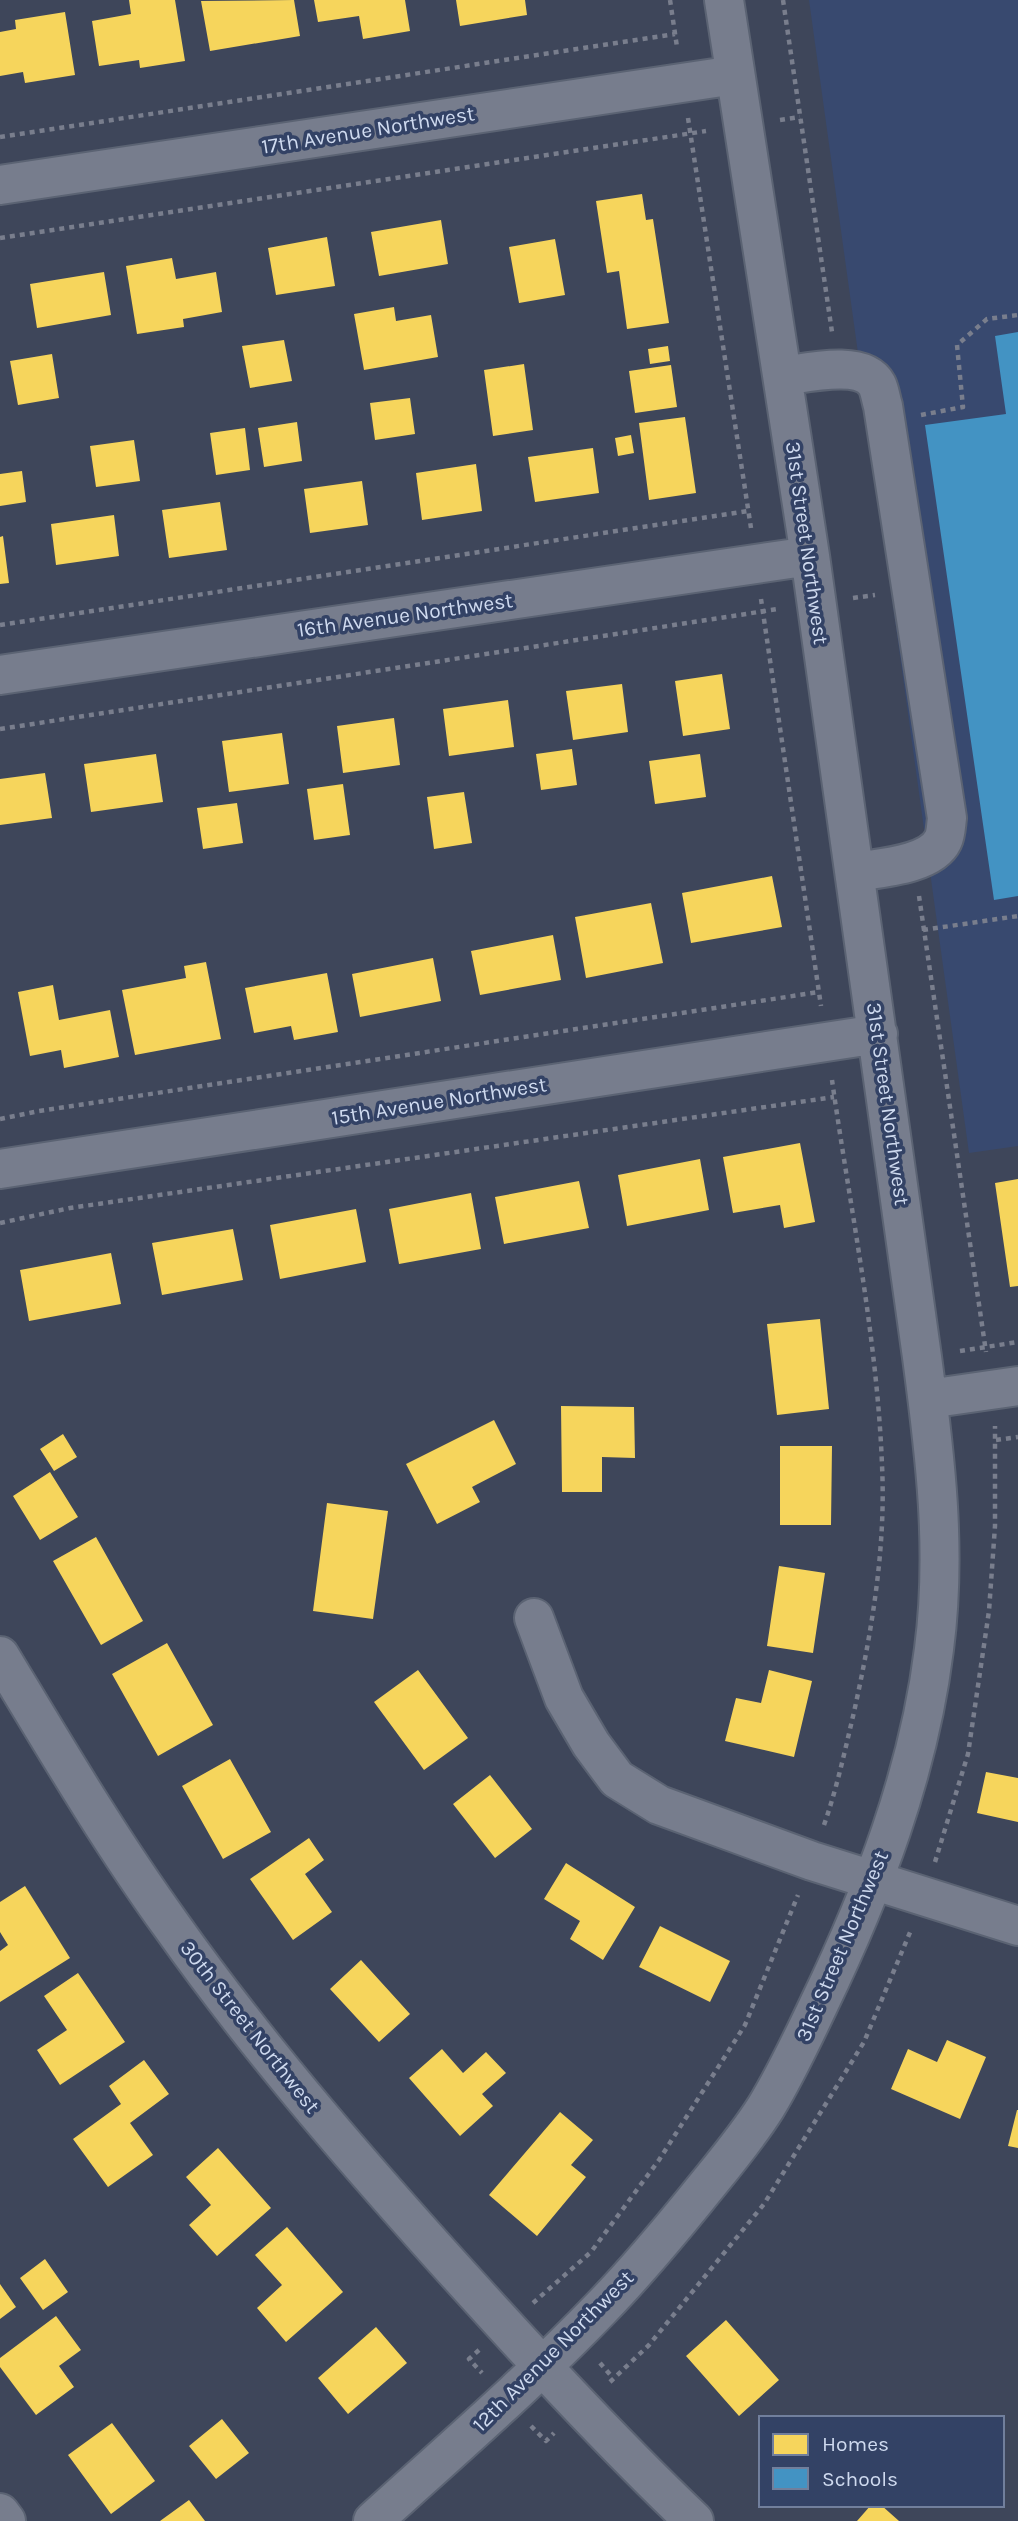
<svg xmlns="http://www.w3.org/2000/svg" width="1018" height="2521" viewBox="0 0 1018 2521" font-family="Karla,sans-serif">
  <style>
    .built { fill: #38496f }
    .homes { fill: #f6d55c }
    .schools { fill: #4393c3 }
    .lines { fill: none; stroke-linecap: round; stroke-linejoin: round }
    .minor-casing { stroke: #5b6373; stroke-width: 42 }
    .path { stroke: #797e8d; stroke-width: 4.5; stroke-dasharray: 5 5; stroke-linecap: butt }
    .minor { stroke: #777d8d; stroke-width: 38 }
    .labels { text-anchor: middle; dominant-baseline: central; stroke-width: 7; stroke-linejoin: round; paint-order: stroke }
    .street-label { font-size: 21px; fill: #cfdaef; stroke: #334265 }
  </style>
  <rect width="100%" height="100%" fill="#3e465a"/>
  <path class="built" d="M809,0H1018V1146L969,1153Z"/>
  <path class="homes" d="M129,0H175L185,61L140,68L139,60L99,66L92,21L131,14Z
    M294,0L300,36L210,51L201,1Z
    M314,0H405L410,31L363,39L359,16L318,22Z
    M456,0H525L527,15L460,26Z
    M65,12L75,75L25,83L23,72L0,76V32L16,29L15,20Z
    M642,194L646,220L653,219L669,323L627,329L619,271L607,273L596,201Z
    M441,220L448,264L379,276L371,232Z
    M327,237L335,286L276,295L268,248Z
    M555,239L565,295L519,303L509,247Z
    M172,258L176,279L216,272L222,312L183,319L184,327L137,334L126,266Z
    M104,272L111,315L37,328L30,284Z
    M394,307L396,321L431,315L438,357L364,370L354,314Z
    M284,340L292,381L250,388L242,346Z
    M668,346L670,361L650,364L648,349Z
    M52,354L59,398L18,405L10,361Z
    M524,364L533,430L493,436L484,370Z
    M671,365L677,407L635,413L629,371Z
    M410,398L415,434L375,440L370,403Z
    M685,417L696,493L649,500L639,423Z
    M297,422L302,461L264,467L258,428Z
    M245,428L250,470L216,475L210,433Z
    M631,435L634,453L618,456L615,438Z
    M134,440L140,481L96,487L90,446Z
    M593,448L599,493L535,502L528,457Z
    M476,464L482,511L422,520L416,473Z
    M22,471L26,502L0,506V474Z
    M362,481L368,525L310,533L304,489Z
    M220,502L227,550L169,558L162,510Z
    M114,515L119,556L56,565L51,524Z
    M3,536L9,583L0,584V537Z
    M722,674L730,729L683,736L675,681Z
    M622,684L628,732L573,740L566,691Z
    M508,700L514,747L449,756L443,709Z
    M394,718L400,765L343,773L337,726Z
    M282,733L289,784L229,792L222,741Z
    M572,749L577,785L541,790L536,754Z
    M156,754L163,802L91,812L84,764Z
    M700,754L706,797L655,804L649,761Z
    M45,773L52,818L0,825V779Z
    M343,784L350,835L314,840L307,789Z
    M464,792L472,843L434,849L427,797Z
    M237,803L243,843L203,849L197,808Z
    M772,876L782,927L691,943L682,893Z
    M651,903L663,963L586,978L575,917Z
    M553,935L561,980L480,995L471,951Z
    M433,958L441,1001L360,1017L352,974Z
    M206,962L221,1039L135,1055L122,990L186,978L184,966Z
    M327,973L338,1032L294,1040L291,1026L254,1033L245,988Z
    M53,985L59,1020L110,1010L119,1057L64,1068L61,1050L30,1056L18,992Z
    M800,1143L815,1222L784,1228L780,1205L733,1213L723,1157Z
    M700,1159L709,1210L627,1226L618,1175Z
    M1018,1179V1286L1010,1287L995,1183Z
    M579,1181L589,1228L504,1244L495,1197Z
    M471,1193L481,1249L399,1264L389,1209Z
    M356,1209L366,1262L280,1279L270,1225Z
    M233,1229L243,1280L162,1295L152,1243Z
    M111,1253L121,1304L29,1321L20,1270Z
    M820,1319L829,1409L777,1415L767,1324Z
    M561,1406L634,1407L635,1458L602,1457V1492H562Z
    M494,1420L516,1464L472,1487L480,1502L437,1524L406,1464Z
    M63,1434L77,1457L54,1471L40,1449Z
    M780,1446H832L831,1525H780Z
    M50,1472L78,1517L40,1540L13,1496Z
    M327,1503L388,1511L373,1619L313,1611Z
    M96,1537L143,1621L101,1645L53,1561Z
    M779,1566L825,1573L813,1653L767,1646Z
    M167,1643L213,1725L158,1756L112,1674Z
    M418,1670L468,1738L424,1770L374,1702Z
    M769,1670L812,1681L794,1757L725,1741L736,1698L761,1703Z
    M230,1759L271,1832L223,1859L182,1786Z
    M986,1772L1018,1778V1822L977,1813Z
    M490,1775L532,1829L495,1858L453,1804Z
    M309,1838L324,1860L305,1874L332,1912L293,1940L250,1879Z
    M566,1863L635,1907L603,1960L570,1939L580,1921L544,1899Z
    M25,1886L70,1958L0,2002V1951L8,1945L0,1932V1902Z
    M660,1926L730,1961L710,2002L639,1967Z
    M361,1960L410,2014L379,2042L330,1989Z
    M78,1973L125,2042L60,2085L37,2050L67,2030L44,1996Z
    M947,2040L986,2057L960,2119L891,2089L908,2049L937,2062Z
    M442,2049L463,2073L486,2052L506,2073L482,2094L493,2106L460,2136L409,2078Z
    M144,2060L169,2094L130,2123L153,2155L108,2187L73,2139L121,2104L109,2086Z
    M1017,2110H1018V2148L1008,2146Z
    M560,2112L593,2140L571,2165L586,2177L537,2236L489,2195Z
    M218,2148L271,2208L217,2256L189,2225L211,2205L186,2177Z
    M287,2227L343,2292L286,2342L257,2308L282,2285L255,2255Z
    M45,2259L68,2292L43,2310L20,2278Z
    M0,2284L16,2307L0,2319Z
    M56,2316L81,2350L59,2366L74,2387L36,2415L0,2367V2358Z
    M726,2320L779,2380L739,2416L686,2356Z
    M376,2327L407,2363L348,2414L318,2378Z
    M222,2419L249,2453L216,2479L189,2446Z
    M112,2423L155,2481L111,2514L68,2455Z
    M189,2500L205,2521H160Z
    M871,2505H881L899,2521H857Z"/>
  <path class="schools" d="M1018,332V896L994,900L925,425L1006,414L995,336Z"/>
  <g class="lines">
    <g class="minor-casing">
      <path id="minor" d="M0,185L735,75
        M783,376C806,373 863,359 877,385C880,391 881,400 883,406L947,818C946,825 946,834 943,840C931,865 880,868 855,872
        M0,675L810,556
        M0,1169L878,1034
        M928,1399L1018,1386
        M534,1618L564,1698L591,1744L617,1779L659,1805L812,1861L1018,1926
        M0,1656C55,1747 109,1839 171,1925C253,2041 346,2149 440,2254C522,2345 605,2436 694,2521
        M0,2513L6,2521
        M373,2521C450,2451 530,2382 602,2307C635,2273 666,2236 696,2199C720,2169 746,2139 766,2107C786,2074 803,2038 819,2004C873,1892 919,1772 934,1649C947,1551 935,1454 922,1357L810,556L724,0"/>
    </g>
    <path class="path" d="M670,0L677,47
      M783,0L832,332
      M688,118L751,528
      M780,120L800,117
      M0,137L675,34
      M0,238L706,131
      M921,415L963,407L957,345L987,319L1018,315
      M853,598L875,595
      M761,599L821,1006
      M0,625L748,511
      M0,729L778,609
      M919,896L986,1352
      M923,930L1018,916
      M0,1119L39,1111L819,992
      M0,1223L70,1208L834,1097
      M960,1351L1018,1342
      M996,1440L1018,1437
      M824,1825C837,1788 845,1750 854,1712C872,1630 886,1548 882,1465C877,1336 850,1208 832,1080
      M935,1862L968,1754L989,1611L995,1526V1426
      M533,2303L591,2252L659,2160L745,2025L798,1895
      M479,2350L469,2359L482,2373
      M600,2363L613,2378
      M610,2382L649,2345L764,2204L864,2042L911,1930
      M531,2426L546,2441L554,2433"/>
    <use href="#minor" class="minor"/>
  </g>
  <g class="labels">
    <g class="street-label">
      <text transform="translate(368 130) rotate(-9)">17th Avenue Northwest</text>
      <text transform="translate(807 543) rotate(82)">31st Street Northwest</text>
      <text transform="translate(405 615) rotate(-8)">16th Avenue Northwest</text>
      <text transform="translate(439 1101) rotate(-9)">15th Avenue Northwest</text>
      <text transform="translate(888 1104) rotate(82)">31st Street Northwest</text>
      <text transform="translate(842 1946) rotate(-67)">31st Street Northwest</text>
      <text transform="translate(250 2027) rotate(52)">30th Street Northwest</text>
      <text transform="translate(553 2351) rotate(-45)">12th Avenue Northwest</text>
    </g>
  </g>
  <rect x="759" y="2416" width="245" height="91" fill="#334265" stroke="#717f9c" stroke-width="2"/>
  <rect x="773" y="2434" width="35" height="21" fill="#f6d55c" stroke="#717f9c" stroke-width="2"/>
  <text x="822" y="2451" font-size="21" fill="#cfdaef">Homes</text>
  <rect x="773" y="2468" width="35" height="21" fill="#4393c3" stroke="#717f9c" stroke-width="2"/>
  <text x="822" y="2486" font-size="21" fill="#cfdaef">Schools</text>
</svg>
